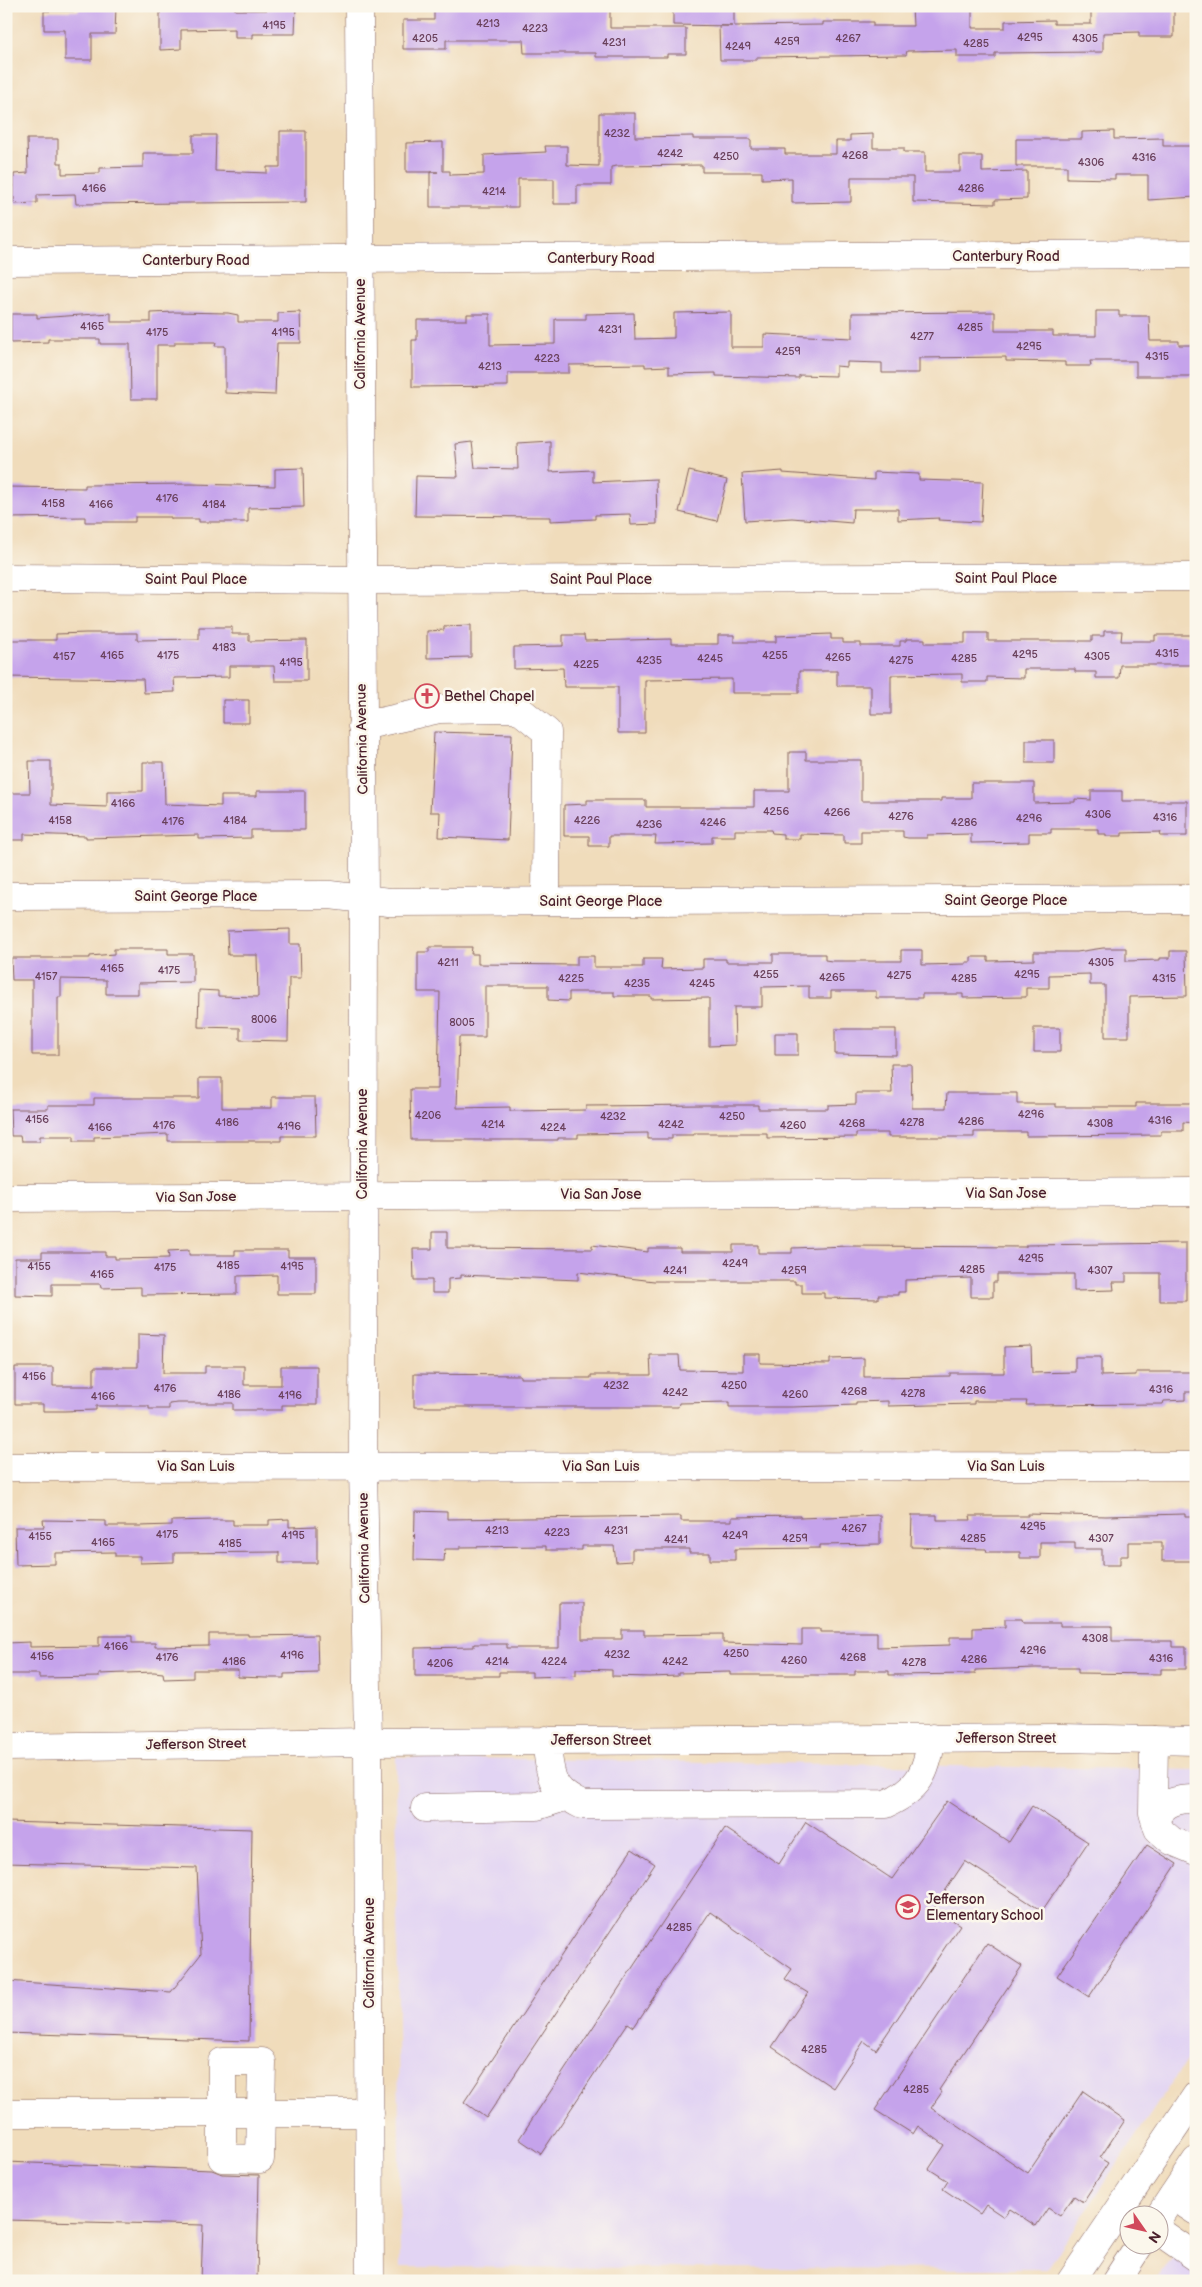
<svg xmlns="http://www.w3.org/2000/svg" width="1202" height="2287" viewBox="0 0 1202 2287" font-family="'Balsamiq Sans',sans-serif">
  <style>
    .built { fill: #e2d4f3 }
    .building { fill: #c5a3eb }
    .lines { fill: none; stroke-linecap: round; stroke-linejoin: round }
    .minor-casing { stroke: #84615d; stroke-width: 29 }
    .major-casing { stroke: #84615d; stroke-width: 29 }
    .minor { stroke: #fff; stroke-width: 28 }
    .major { stroke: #fff; stroke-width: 28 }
    .labels { text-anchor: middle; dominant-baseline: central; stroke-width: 5; stroke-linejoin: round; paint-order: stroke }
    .number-label { font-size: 11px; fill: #69405b }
    .street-label { font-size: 14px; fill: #4a1f2b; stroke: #fbf7ec }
    .poi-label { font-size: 14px; fill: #4a1f2b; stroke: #fbf7ec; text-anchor: start }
  </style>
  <rect width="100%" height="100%" fill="#fbf7ec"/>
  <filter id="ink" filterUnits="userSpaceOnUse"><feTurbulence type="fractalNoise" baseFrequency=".02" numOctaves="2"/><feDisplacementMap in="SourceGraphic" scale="10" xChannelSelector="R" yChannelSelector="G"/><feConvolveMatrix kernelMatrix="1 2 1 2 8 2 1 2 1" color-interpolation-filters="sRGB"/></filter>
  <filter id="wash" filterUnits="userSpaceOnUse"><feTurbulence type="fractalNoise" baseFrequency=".0096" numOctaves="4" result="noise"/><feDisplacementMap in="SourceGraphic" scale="20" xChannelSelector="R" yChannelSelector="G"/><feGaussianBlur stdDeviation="1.12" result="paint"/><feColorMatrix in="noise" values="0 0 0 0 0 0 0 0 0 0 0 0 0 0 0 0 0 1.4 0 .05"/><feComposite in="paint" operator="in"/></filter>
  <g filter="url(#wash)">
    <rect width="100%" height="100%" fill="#f0dcbb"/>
    <path class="built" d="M396,1757L1196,1770V2046L1047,2269L400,2267Z
      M1183,2241L1196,2249V2281H1156Z"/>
    <g id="blocks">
      <path class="building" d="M79,6H116L115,34H92V60H65V30H44V11H79Z
        M160,6H235V10H267V6H296L295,34H253V38H235V29L181,30V49L160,50Z
        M434,6H610V28H686V54H667V57H596V53H524L523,40H446V49H403V20H434Z
        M673,6H734V26L823,25V22H873V26H913L912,6H972V28H1005V21L1054,20V24H1091V6H1174V37H1139V32L1103,33V52L995,53V57H957V50L907,51L906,55L757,57V60H720L719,26H732L673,25Z
        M599,113H635V137L693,136V139H751V149H785V154H836V141H850V135L873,134V148H904V152H925V172H960V156H982V172L1027,171V199L995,200V204L913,202V177H851V202L792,203V178L762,179V172H702V165L617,166L611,167V185H577V204H554V179H518V207H430V172H438H406V143L443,142V171H450V175L484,174V155L546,152L545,146H567V165L599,166Z
        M280,131H306V202L76,204L75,194L37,195V203L14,204V174L28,173L27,139H58V163H62V174L100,173V168L143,167V153H193V135H216L215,171L267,173V167H280Z
        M1114,131V139L1163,138V146H1196V197L1148,200V175H1115V179L1067,178V166H1016V139H1082V132Z
        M1096,311H1119V316H1149L1150,341H1179V345H1196V376H1136V361H1090L1091,366H1065V362L1006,361V357L919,358V373H882V363L847,362V367L836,366V376L799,375V378L716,376V373L669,374V366L645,367V364L569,365V373H508V386L412,387V340H417V320H467V314H490V345L555,344V319H586V314L634,313L635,339L674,338V313L731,312V347H764V334L852,338V313L995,312V331H1053V336H1096Z
        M175,312L228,313L238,315V322H278V313L300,312L301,343H277L275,395L225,393V346H215L216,342H175V345H157V399H131L130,344H100V339H48V342L11,343V314H37V318L111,313V322H151V313Z
        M550,441V472L593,470V482L656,479L657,524L631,525L630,514L595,515V519L550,521V517L415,516L416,476L458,477L455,444L472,442L475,468L518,469L517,443Z
        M303,468L304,507L248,508V522H199V519H171V517H135V522H85V517L6,518V487L85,488V485L192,484L275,486V469Z
        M689,471L727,480L717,521L679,512Z
        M783,471V473L874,480V472L919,474V480L983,482L981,522L938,520L939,518L898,520V509H853L852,523L792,518L745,521L742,474Z
        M471,625V657L427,658V631L444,630V626Z
        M199,627H232V634H249V641L307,640V681H275L274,666H229V677L174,678L175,692L144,693L143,679L6,677V640H56V634L86,633H137V640L199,639Z
        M1104,631H1122L1121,641H1155V635H1191V665H1120L1119,678H1096V672H1075V669H1024V678L987,677V682H962V674L891,675V714H871V686H837V671H799V693H732V679L645,680V733H618V687H564L563,668L514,669V647L563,646V635H584L585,641L671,639V644H718V635H734V642H776V636L831,634V639H843V643H861V646H900V641H906V639H925V643H965V633H988V641H1092V636H1104Z
        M223,700H249V723H223Z
        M434,732L512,734L508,840L439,837L440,812H430Z
        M1026,740H1054V763H1026Z
        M789,752H806V760H861V801H941V798H971V783H1034V803L1075,802V799L1091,800V791H1122V801H1187V836H1160L1161,832L1122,833V836H1106V834H1098V829H1051V833H1029V842L971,843V834L927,835V838H908L903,837V831H861V843H844V835L800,834V839H783V834L772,833L771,830H735V836H712V843L655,844L656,836H609V846H589V836H564V805L587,804V800H646V807H754V791H789Z
        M29,761H51V805L107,807V791H143V762H164L165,804L221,806V796H257V791H305V830H251V838L199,839V835L86,838V836L24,834V840H6V793H30Z
        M290,929V944H300L301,978H289L288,1041L240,1040V1028L198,1027L199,990L218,991V996L258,997L257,955H228L227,931Z
        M429,947H472L471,954H478V964L577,965V956H594V967H643V959H662L661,969L703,968V959H726V962H773V954H825V960L832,961H901V950H922V965L966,964V962H971V957H988V961L1034,960V952H1077L1103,948H1126V961L1160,960V958H1170V951H1186L1187,996L1129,997V1037H1105V985H1090V974L1049,975V988H1026V997L963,998V994H922V998H876V991H831V998H809V986L762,987V1007H734L735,1045L709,1046V998L651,999V996H614V992H569V1001L548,1000V986H485V1037H459L457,1108L510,1107V1111L586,1110V1106L705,1105H758V1109H828V1105L856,1104V1093H892L891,1064H911L912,1108H946L947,1093H1017V1104H1056V1107H1136V1103H1196V1123L1183,1122V1131H1161V1135L1026,1136V1132H974V1137H888V1133H856V1137L767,1138V1133H694V1135H672V1139H648V1133L578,1134V1138H558V1140H411L410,1089H438L440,992H418V952H429Z
        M114,949H168V954H193V982L138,983V994H106V980L61,979V997H58V1055H32V980H12L11,958H90V956L114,954Z
        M1034,1028H1060V1052H1034Z
        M835,1029H896V1055L835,1054Z
        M775,1033H798V1055H775Z
        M199,1078H222V1108H272V1097H315L316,1136H281V1141H168V1134L94,1137V1141H74V1136H40V1141H21L20,1136H11L10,1109H48V1105H94V1098H199Z
        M432,1232H447V1248L592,1249V1245L648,1252V1248H680V1252H733V1245H758V1253H792V1248L848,1246L1026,1247V1245L1186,1243V1301H1160V1273H1126V1282H1113L1114,1290L1074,1291V1274H997V1282H993V1297H971V1278L905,1280V1292H898V1295H878V1299L824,1298V1293H802V1284H795V1281H654L578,1272V1280L461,1275V1278L448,1279V1293H432V1280H414L413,1249H432Z
        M189,1250V1255H235V1250H288V1257H316V1294H277V1275L237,1276V1294L141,1295V1287L101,1288L100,1284H52V1296L15,1295V1258H42V1252H105V1256H115V1259L169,1258L168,1251Z
        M138,1334L164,1335L163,1373H205V1366H244V1385H281V1366H317V1405H282V1410H233V1403H178L169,1404V1409H149V1406H96V1410L64,1411H43V1404H15V1367H53V1386H94V1367H138Z
        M1031,1346L1032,1373L1075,1372V1357H1101V1376L1136,1375V1372H1196V1392H1185V1400L1164,1401L1163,1404L1026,1405L1027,1401H974V1404L888,1406V1401L856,1402V1405L792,1407H729V1402L679,1403L678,1407H414V1374L520,1375V1378H591V1375H651L650,1355H679L680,1370L743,1371V1354H760V1363L830,1364V1359L864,1358V1377L950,1376V1373H1004V1347Z
        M415,1511L447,1512V1519L681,1516V1521H732V1517L800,1516V1518L880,1515V1544L820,1545V1548L735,1549V1560H710V1553H689V1549H632V1561L616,1562L614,1546H582V1550H546V1546L460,1547V1549H445L444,1561L414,1560Z
        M1028,1514L1106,1516L1185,1514V1517H1196V1561H1162V1542H1128V1556H1120V1565H1102V1549H1075V1542H1040V1558H1020V1552H987L986,1549L911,1547L912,1515H937V1520H971L970,1516H1028Z
        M289,1519V1527L317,1526V1563H279V1552L174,1553V1562L140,1563V1556H115V1552L55,1553V1564L16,1565L15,1527H44L43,1520L106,1521V1526H140L172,1525V1521L213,1520H233V1525H269V1520Z
        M559,1603H582V1639H622V1630H644V1635L723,1634V1643L802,1645V1629H820V1632H877V1647L950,1645V1637H973V1628L1005,1627V1619H1022L1023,1623H1060V1626H1112V1641H1172V1647H1186V1669H1161V1674L1078,1673V1668H1036L975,1670V1674L889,1675V1671H855V1675H730V1672L678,1673V1676L650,1677L612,1676V1670L576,1669V1675L563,1676L532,1677V1672H499V1676H415V1648L474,1647V1644H507V1648H559Z
        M209,1634H248V1636L317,1635L318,1673L284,1674V1678H266L238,1677V1670H193V1678L164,1679L163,1673L154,1672L99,1674V1677L39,1678V1674H6V1643L30,1642V1647L99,1646V1636H132V1643H155V1647L209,1646Z
        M947,1801L1009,1842L1032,1806L1088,1842L1042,1911L965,1861L934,1908L960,1925L876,2050L864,2041L833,2088L772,2047L808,1993L785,1979L792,1969L710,1912L634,2027L628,2023L541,2154L519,2139L725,1828L779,1864L806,1822L892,1879Z
        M6,1822L252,1829L249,2041L6,2033V1981L171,1992L201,1954L197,1868L6,1863Z
        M1147,1845L1177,1864L1089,1997L1057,1976Z
        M632,1849L655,1864L486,2118L464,2102Z
        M987,1943L1022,1966L939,2090L942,2092L931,2108L1028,2173L1083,2091L1125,2120L1100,2158L1108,2163L1083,2202L1074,2196L1060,2216L1048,2208L1036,2226L1010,2209L1004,2217L986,2205L980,2214L943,2189L948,2181L929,2169L945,2145L918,2126L913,2134L875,2110Z
        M6,2162L212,2170L222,2174L259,2175L257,2281H201L203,2225L6,2220Z"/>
    </g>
  </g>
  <g filter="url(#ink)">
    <use href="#blocks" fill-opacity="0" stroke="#84615d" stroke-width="1"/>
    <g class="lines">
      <g class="minor-casing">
        <path id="minor" d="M6,261L1196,254
          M6,578L361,580L1196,577
          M362,726L439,709L517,708L547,732L546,901
          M6,896L330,895L389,902L1196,899
          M6,1198L1196,1192
          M6,1467L1196,1466
          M546,1740C551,1775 548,1789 582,1805L886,1804C919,1789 926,1774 932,1738
          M1154,1740L1153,1813L1158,1829L1172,1841L1196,1851
          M6,1747L368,1742L1062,1738L1196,1741
          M425,1808L537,1806L565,1797
          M1155,1819C1165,1801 1177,1799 1196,1799
          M222,2062H262L260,2159L222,2158Z
          M6,2113H370
          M1173,2196L1196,2211
          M1160,2232L1196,2257"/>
      </g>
      <g class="major-casing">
        <path id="major" d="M359,6L364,899L363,1465L368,1742L370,2281
          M1160,2215L1196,2161
          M1071,2281L1196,2096
          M1116,2281L1140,2244"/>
      </g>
      <use href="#minor" class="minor"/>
      <use href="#major" class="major"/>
    </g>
  </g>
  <defs>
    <g id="church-ring" transform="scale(1.25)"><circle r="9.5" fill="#fbf7ec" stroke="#d1495b" stroke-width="1.5"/><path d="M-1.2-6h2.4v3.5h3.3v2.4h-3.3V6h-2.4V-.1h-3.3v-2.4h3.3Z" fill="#d1495b"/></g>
    <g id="school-ring" transform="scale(1.25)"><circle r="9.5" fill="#fbf7ec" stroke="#d1495b" stroke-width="1.5"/><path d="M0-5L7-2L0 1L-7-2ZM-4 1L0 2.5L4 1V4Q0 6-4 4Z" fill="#d1495b"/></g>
  </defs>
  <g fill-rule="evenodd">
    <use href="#church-ring" x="427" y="696"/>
    <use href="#school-ring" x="908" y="1907"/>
  </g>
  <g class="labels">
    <g class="number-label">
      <text x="488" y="23">4213</text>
      <text x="274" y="25">4195</text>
      <text x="535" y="28">4223</text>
      <text x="1030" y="37">4295</text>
      <text x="425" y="38">4205</text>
      <text x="848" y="38">4267</text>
      <text x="1085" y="38">4305</text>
      <text x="787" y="41">4259</text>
      <text x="614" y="42">4231</text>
      <text x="976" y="43">4285</text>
      <text x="738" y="46">4249</text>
      <text x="617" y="133">4232</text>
      <text x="670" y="153">4242</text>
      <text x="855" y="155">4268</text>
      <text x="726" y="156">4250</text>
      <text x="1144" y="157">4316</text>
      <text x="1091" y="162">4306</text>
      <text x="94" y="188">4166</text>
      <text x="971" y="188">4286</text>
      <text x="494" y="191">4214</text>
      <text x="92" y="326">4165</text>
      <text x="970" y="327">4285</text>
      <text x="610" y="329">4231</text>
      <text x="157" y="332">4175</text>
      <text x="283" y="332">4195</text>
      <text x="922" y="336">4277</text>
      <text x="1029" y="346">4295</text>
      <text x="788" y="351">4259</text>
      <text x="1157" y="356">4315</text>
      <text x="547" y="358">4223</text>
      <text x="490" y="366">4213</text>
      <text x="167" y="498">4176</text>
      <text x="53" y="503">4158</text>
      <text x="101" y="504">4166</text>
      <text x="214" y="504">4184</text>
      <text x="224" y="647">4183</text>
      <text x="1167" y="653">4315</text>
      <text x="1025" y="654">4295</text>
      <text x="112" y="655">4165</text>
      <text x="168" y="655">4175</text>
      <text x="775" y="655">4255</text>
      <text x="64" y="656">4157</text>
      <text x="1097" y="656">4305</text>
      <text x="838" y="657">4265</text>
      <text x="710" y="658">4245</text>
      <text x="964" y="658">4285</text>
      <text x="649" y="660">4235</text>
      <text x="901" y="660">4275</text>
      <text x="291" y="662">4195</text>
      <text x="586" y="664">4225</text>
      <text x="123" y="803">4166</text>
      <text x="776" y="811">4256</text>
      <text x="837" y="812">4266</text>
      <text x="1098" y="814">4306</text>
      <text x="901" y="816">4276</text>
      <text x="1165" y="817">4316</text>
      <text x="1029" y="818">4296</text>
      <text x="60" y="820">4158</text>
      <text x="235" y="820">4184</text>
      <text x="587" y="820">4226</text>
      <text x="173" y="821">4176</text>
      <text x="713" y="822">4246</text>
      <text x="964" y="822">4286</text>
      <text x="649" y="824">4236</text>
      <text x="448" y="962">4211</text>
      <text x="1101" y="962">4305</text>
      <text x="112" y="968">4165</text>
      <text x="169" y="970">4175</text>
      <text x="766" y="974">4255</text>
      <text x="1027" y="974">4295</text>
      <text x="899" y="975">4275</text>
      <text x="46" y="976">4157</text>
      <text x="832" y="977">4265</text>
      <text x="571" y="978">4225</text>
      <text x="964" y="978">4285</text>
      <text x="1164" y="978">4315</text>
      <text x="637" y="983">4235</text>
      <text x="702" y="983">4245</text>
      <text x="264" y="1019">8006</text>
      <text x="462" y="1022">8005</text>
      <text x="1031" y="1114">4296</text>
      <text x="428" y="1115">4206</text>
      <text x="613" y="1116">4232</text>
      <text x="732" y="1116">4250</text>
      <text x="37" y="1119">4156</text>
      <text x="1160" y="1120">4316</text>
      <text x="971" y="1121">4286</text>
      <text x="227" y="1122">4186</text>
      <text x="912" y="1122">4278</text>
      <text x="852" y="1123">4268</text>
      <text x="1100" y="1123">4308</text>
      <text x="493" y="1124">4214</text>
      <text x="671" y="1124">4242</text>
      <text x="164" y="1125">4176</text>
      <text x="793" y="1125">4260</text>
      <text x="289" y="1126">4196</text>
      <text x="100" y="1127">4166</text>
      <text x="553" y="1127">4224</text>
      <text x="1031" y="1258">4295</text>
      <text x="735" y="1263">4249</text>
      <text x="228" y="1265">4185</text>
      <text x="39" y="1266">4155</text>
      <text x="292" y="1266">4195</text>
      <text x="165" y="1267">4175</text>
      <text x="972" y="1269">4285</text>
      <text x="675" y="1270">4241</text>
      <text x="794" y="1270">4259</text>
      <text x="1100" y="1270">4307</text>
      <text x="102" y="1274">4165</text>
      <text x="34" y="1376">4156</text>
      <text x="616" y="1385">4232</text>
      <text x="734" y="1385">4250</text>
      <text x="165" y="1388">4176</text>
      <text x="1161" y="1389">4316</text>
      <text x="973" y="1390">4286</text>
      <text x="854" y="1391">4268</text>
      <text x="675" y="1392">4242</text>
      <text x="913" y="1393">4278</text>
      <text x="229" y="1394">4186</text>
      <text x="795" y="1394">4260</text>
      <text x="290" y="1395">4196</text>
      <text x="103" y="1396">4166</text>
      <text x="1033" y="1526">4295</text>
      <text x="854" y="1528">4267</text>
      <text x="497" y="1530">4213</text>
      <text x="616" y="1530">4231</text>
      <text x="557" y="1532">4223</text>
      <text x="167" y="1534">4175</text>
      <text x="293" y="1535">4195</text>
      <text x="735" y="1535">4249</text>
      <text x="40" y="1536">4155</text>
      <text x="795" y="1538">4259</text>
      <text x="973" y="1538">4285</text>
      <text x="1101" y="1538">4307</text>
      <text x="676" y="1539">4241</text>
      <text x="103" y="1542">4165</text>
      <text x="230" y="1543">4185</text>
      <text x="1095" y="1638">4308</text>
      <text x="116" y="1646">4166</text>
      <text x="1033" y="1650">4296</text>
      <text x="736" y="1653">4250</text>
      <text x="617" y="1654">4232</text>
      <text x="292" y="1655">4196</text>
      <text x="42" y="1656">4156</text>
      <text x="167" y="1657">4176</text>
      <text x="853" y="1657">4268</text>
      <text x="1161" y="1658">4316</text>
      <text x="974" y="1659">4286</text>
      <text x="794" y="1660">4260</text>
      <text x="234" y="1661">4186</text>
      <text x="497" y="1661">4214</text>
      <text x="554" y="1661">4224</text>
      <text x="675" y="1661">4242</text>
      <text x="914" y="1662">4278</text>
      <text x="440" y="1663">4206</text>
      <text x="679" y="1927">4285</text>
      <text x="814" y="2049">4285</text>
      <text x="916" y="2089">4285</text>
    </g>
    <g class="street-label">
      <text x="1006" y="256">Canterbury Road</text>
      <text x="601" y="258">Canterbury Road</text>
      <text x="196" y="260">Canterbury Road</text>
      <text transform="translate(360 334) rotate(-90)">California Avenue</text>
      <text x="1006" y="578">Saint Paul Place</text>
      <text x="196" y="579">Saint Paul Place</text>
      <text x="601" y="579">Saint Paul Place</text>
      <text transform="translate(362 739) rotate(-91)">California Avenue</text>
      <text x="196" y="896">Saint George Place</text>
      <text x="1006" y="900">Saint George Place</text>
      <text x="601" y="901">Saint George Place</text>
      <text transform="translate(362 1144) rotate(-90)">California Avenue</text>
      <text x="1006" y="1193">Via San Jose</text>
      <text x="601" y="1194">Via San Jose</text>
      <text transform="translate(196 1197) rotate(-1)">Via San Jose</text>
      <text x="196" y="1466">Via San Luis</text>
      <text x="601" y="1466">Via San Luis</text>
      <text x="1006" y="1466">Via San Luis</text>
      <text transform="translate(364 1548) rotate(-91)">California Avenue</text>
      <text x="1006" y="1738">Jefferson Street</text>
      <text x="601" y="1740">Jefferson Street</text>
      <text transform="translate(196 1744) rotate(-1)">Jefferson Street</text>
      <text transform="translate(369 1953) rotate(-90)">California Avenue</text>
    </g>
    <g class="poi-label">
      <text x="444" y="696">Bethel Chapel</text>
      <text x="926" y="1899">Jefferson<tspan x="926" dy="16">Elementary School</tspan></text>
    </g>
  </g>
  <rect width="1202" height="2287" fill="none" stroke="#fbf7ec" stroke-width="25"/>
  <g transform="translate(1144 2230) rotate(124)"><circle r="24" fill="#fbf7ec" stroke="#b4a19f"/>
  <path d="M0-4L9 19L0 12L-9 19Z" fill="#d1495b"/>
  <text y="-8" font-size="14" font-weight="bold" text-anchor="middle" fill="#4a1f2b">N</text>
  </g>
</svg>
